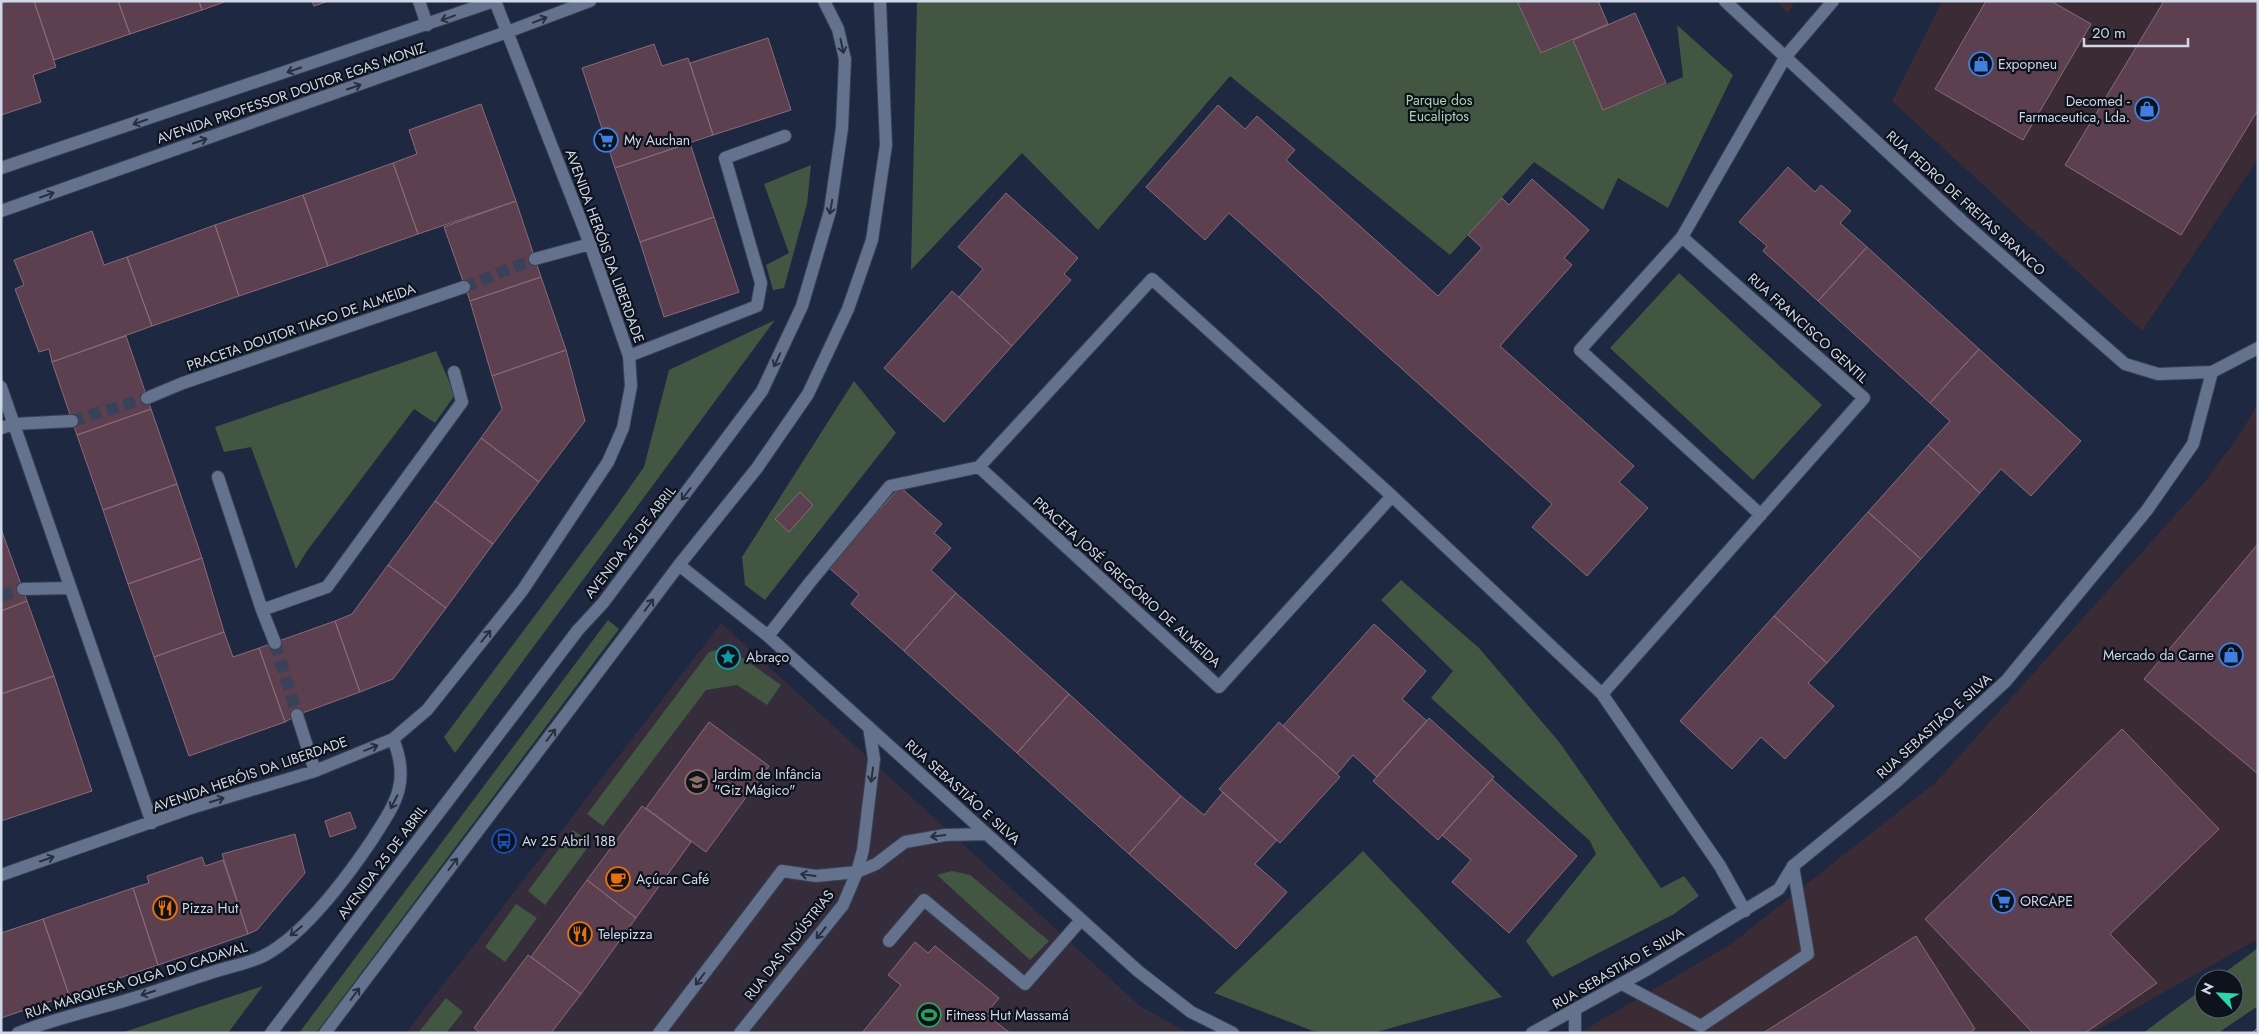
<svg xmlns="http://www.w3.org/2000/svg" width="2259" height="1034" viewBox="0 0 2259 1034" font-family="Jost,sans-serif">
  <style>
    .commercial { fill: #352d3c }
    .industrial { fill: #3b2b35 }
    .green { fill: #435642 }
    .building { fill: #5d404f; stroke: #8a6a7a }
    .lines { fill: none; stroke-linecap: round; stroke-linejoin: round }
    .street-tunnel { stroke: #394259; stroke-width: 12; stroke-dasharray: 12 6; stroke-linecap: butt }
    .lane-casing { stroke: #384154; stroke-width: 14 }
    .street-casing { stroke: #384154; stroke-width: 14 }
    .secondary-casing { stroke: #384154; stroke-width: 14 }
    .lane { stroke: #65728e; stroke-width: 12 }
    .street { stroke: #65728e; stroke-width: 12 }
    .secondary { stroke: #65728e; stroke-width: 12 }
    .rail-casing { stroke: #a5adbf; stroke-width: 5.5 }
    .rail { stroke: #0d121c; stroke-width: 4; stroke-dasharray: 11; stroke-linecap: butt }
    .oneway { stroke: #272f3e }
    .labels { text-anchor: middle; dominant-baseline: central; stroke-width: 4.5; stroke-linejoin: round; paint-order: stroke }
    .poi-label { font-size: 14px; fill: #d0d7e7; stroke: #0d121c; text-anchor: start }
    .street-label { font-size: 14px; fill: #d0d7e7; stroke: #0d121c }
    .park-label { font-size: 14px; fill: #aed6ad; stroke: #0d121c }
  </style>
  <rect width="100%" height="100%" fill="#1e2840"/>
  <path class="commercial" d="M721,623L1140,1006L1189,1033H406Z"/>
  <path class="industrial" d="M1776,1H1795L1788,13Z
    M1942,1H2258V159L2142,331L1892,101Z
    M2258,404V939L2092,1033H1579L1731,944L1936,782L2203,484L2238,437Z"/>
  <path class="green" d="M917,1H1517L1541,53L1573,40L1603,110L1683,77L1677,25L1733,75L1668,208L1618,178L1603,210L1534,162L1450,255L1230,76L1098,230L1022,153L911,270Z
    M811,165L807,204L784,288L773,290L766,265L789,253L764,184Z
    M1679,273L1822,405L1753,480L1610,348Z
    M775,320L455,753L444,737L613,511L644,467L669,370Z
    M436,351L455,395L435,423L414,409L307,551L296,569L251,447L224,452L215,427Z
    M854,381L896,433L765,600L745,585L742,557Z
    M1401,580L1479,648L1560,743L1661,888L1684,876L1699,896L1674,914L1552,977L1526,941L1596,854L1590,841L1431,698L1453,671L1381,600Z
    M608,620L619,629L316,1033H299Z
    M727,647L781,685L767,705L737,685L706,690L603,826L587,814L709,652Z
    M573,830L591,843L545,905L528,891Z
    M1363,851L1502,997L1373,1033H1335L1313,1031L1214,993Z
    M952,871L970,875L1049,941L1030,960L937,875Z
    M516,904L537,918L505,962L485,947Z
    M2258,948V1006L2218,1033H2143L2204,988V1009H2234V979H2216Z
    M263,986L228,1033H121Z
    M446,998L463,1012L446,1033H418Z"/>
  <path class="building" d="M8,1H34L56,67L33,75L41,102L1,115V4Z
    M34,1H118L130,34L54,60Z
    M118,1H199L202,10L130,34Z
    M199,1H227L202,10Z
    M312,1H329L314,6Z
    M1517,1H1598L1608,24L1541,53Z
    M1986,1H2051L2091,24L2023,140L1935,89Z
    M2164,1H2258V110L2181,235L2065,165Z
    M1635,13L1666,83L1603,110L1573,40Z
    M768,38L791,110L713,135L690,63Z
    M654,44L662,66L688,58L713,135L615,168L582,68Z
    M481,104L516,201L418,234L393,163L417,154L409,130Z
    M1218,105L1245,129L1257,116L1295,150L1286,160L1438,296L1482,248L1468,235L1502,198L1509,205L1532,179L1589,230L1564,258L1572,265L1500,346L1634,466L1619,482L1648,508L1587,576L1532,527L1552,504L1229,213L1205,240L1146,187Z
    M690,143L714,217L640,242L615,168Z
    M393,163L418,234L328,266L303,195Z
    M1788,167L1815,192L1821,185L1851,211L1840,223L1867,247L1818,301L1763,251L1767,246L1739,222Z
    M1006,193L1078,258L1064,274L1071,280L1012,346L959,297L983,269L958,247Z
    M303,195L328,266L239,296L215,225Z
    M516,201L541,277L470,301L444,227Z
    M714,217L739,292L664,317L640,242Z
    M215,225L239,296L152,326L127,257Z
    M92,231L104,265L127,257L152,326L52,362L49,349L39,352L15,289L24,285L14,260Z
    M1867,247L1979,349L1930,403L1818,301Z
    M541,277L566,350L492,376L470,301Z
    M952,291L1012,346L944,422L884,368Z
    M126,336L151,409L77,435L52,362Z
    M1979,349L2081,441L2031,496L2001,469L1980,493L1928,445L1950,421L1930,403Z
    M566,350L585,421L539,482L481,438L502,409L492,376Z
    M151,409L177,484L103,510L77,435Z
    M481,438L539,482L493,544L435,501Z
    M1928,445L1980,493L1921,559L1868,512Z
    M177,484L202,558L128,584L103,510Z
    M900,487L942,524L934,533L951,548L931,570L956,593L904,651L851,604L859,594L828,567Z
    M800,492L813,505L789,532L775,519Z
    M435,501L493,544L446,608L388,565Z
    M1868,512L1921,559L1827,663L1774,616Z
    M1,529L27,601L1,611Z
    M2258,544V774L2144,679Z
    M202,558L224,632L154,657L128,584Z
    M388,565L446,608L393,679L360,692L335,621L352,614Z
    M956,593L1069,694L1017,753L904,651Z
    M27,601L54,676L1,694V611Z
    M1774,616L1827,663L1808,683L1834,706L1785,759L1761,737L1732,769L1680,721Z
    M335,621L360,692L297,715L285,722L259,648Z
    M1374,624L1426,671L1402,699L1427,721L1377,777L1353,755L1337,774L1283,726Z
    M224,632L233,657L259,648L285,722L189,756L154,657Z
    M54,676L92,791L1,821V694Z
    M1069,694L1181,796L1129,854L1017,753Z
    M1429,718L1494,777L1438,840L1373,781Z
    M709,722L769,766L706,852L646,808Z
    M1279,722L1340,777L1280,843L1219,789Z
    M2122,729L2219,829L2110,934L2157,983L2085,1033H2033L1925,919Z
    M1492,779L1577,856L1509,933L1452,882L1471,860L1442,835Z
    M1223,792L1277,840L1255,864L1287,892L1236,949L1129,854L1181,796L1204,815Z
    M642,806L691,842L636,918L587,880Z
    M350,812L356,828L330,837L325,821Z
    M295,834L305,873L257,930L248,934L222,854Z
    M202,857L205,866L223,860L248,934L158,965L133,888L149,883L147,876Z
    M587,880L636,918L581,994L531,957Z
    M133,888L158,965L69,995L43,919Z
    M43,919L69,995L1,1018V933Z
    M1916,936L1975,1029L1969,1033H1763Z
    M915,942L928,953L935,946L999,998L986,1014L1010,1033H862L901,985L888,975Z
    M528,955L581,994L551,1033H480L474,1028Z"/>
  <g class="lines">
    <path class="street-tunnel" d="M464,287L535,259
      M72,421L147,398
      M1,596L23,589
      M275,643L297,715"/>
    <g class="lane-casing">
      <path id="lane" d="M629,356L757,306L761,283L725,158L785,136
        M889,941L924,900L1025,984L1081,920
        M1622,984L1701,1026L1808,954L1793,866
        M659,1033L782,871L816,876L857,872
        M1575,1033V1010"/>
    </g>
    <g class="street-casing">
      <path id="street" d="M419,1L427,25
        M1682,237L1786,56L1833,1
        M535,259L590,244
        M1,387L152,823
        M147,398L183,383L464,287
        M1,428L14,424L72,421
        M218,477L262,610L327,587L462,402L454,372
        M1392,496L1602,694L1720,866L1745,911
        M679,565L768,636L1138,971L1191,1012L1233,1033
        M23,589L70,588
        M262,610L275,643
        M768,636L811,581L890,486L979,467L1219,687L1392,496L1152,279L979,467
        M1602,694L1864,398L1682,237L1580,350L1761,515
        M297,715L315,771
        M857,872L863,850L874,759L869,727
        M1,875L191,808L315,771L393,739L427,710L522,591L608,462L623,428L631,386L629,356L590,244L495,1
        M18,1033C53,1019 90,1011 127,1000C154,992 182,982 210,973C227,967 252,963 267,954C306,932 347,877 372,840C395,804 411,783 393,739
        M740,1033L843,905L857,872L876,864L905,842L945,835L987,834
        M1532,1033L1648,969L1779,889L1793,866L1896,782L2006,681L2147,510L2193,444L2212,372"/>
    </g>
    <g class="secondary-casing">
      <path id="secondary" d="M1725,1L1963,222L2125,364L2158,374L2212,372L2258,348
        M1,168L494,1
        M1,211L507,32L590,1
        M271,1033L578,630L603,603L762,391L802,306L830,211L842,128L845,59L838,29L824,1
        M325,1033L679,565L757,468L808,394L848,309L872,240L886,145L880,1"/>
    </g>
    <use href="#lane" class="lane"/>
    <use href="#street" class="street"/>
    <use href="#secondary" class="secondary"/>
    <g class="rail-casing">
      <path id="rail" d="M2256,1033L2258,1031"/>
    </g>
    <use href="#rail" class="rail"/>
  </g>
  <defs><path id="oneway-shaft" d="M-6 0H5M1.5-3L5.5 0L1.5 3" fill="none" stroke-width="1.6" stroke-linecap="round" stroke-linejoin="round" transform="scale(1.25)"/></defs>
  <g class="oneway">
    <use href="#oneway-shaft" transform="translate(448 18) rotate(160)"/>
    <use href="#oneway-shaft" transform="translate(540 20) rotate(-21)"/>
    <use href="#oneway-shaft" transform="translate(842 46) rotate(78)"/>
    <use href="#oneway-shaft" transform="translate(294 70) rotate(161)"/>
    <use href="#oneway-shaft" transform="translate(354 87) rotate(-19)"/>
    <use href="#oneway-shaft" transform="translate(140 122) rotate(161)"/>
    <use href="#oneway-shaft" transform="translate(200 141) rotate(-19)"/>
    <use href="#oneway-shaft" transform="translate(47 195) rotate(-19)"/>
    <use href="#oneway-shaft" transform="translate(831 207) rotate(100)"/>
    <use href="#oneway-shaft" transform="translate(777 360) rotate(115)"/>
    <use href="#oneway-shaft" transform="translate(686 494) rotate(127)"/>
    <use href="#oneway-shaft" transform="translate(649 605) rotate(-53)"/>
    <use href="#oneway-shaft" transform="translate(486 636) rotate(-51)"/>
    <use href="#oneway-shaft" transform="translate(551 735) rotate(-53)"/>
    <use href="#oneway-shaft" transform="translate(371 748) rotate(-22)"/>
    <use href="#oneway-shaft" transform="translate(872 775) rotate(98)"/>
    <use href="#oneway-shaft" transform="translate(217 800) rotate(-17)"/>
    <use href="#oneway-shaft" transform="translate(394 802) rotate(117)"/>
    <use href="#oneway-shaft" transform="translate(938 836) rotate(173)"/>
    <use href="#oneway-shaft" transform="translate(47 859) rotate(-19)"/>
    <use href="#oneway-shaft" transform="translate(453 864) rotate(-53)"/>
    <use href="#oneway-shaft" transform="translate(808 875) rotate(-172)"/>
    <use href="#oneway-shaft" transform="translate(296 931) rotate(141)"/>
    <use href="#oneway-shaft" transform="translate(821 933) rotate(129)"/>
    <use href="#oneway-shaft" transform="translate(700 979) rotate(127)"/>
    <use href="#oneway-shaft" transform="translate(148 993) rotate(162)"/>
    <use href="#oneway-shaft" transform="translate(355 994) rotate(-53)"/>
  </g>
  <defs>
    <g id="shop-ring" transform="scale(1.25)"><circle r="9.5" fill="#0d121c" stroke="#3f7fe0" stroke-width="1.5"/><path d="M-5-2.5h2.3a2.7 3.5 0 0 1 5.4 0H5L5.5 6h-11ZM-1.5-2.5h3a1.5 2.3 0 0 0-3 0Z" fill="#3f7fe0"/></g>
    <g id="supermarket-ring" transform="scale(1.25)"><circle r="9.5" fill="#0d121c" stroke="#3f7fe0" stroke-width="1.5"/><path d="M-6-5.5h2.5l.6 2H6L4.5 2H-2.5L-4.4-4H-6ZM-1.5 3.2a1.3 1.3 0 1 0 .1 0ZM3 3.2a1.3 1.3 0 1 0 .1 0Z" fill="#3f7fe0"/></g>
    <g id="sight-ring" transform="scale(1.25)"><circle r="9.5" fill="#0d121c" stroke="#0f9aa8" stroke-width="1.5"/><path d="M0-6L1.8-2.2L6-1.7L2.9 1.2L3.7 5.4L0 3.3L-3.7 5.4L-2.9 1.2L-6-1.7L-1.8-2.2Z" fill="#0f9aa8"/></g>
    <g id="school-ring" transform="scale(1.25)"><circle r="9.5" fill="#0d121c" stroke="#8d6e63" stroke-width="1.5"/><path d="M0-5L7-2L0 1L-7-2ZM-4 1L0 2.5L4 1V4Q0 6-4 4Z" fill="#8d6e63"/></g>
    <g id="bus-ring" transform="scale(1.25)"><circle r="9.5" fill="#0d121c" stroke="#1a4fb4" stroke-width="1.5"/><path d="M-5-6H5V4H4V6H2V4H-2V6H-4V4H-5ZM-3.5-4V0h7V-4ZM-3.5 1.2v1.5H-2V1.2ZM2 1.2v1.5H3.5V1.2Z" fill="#1a4fb4"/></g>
    <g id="cafe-ring" transform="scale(1.25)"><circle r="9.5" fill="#0d121c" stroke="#e8710a" stroke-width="1.5"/><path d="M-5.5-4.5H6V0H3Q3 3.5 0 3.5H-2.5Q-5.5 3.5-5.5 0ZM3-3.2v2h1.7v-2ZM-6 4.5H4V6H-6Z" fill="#e8710a"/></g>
    <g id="restaurant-ring" transform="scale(1.25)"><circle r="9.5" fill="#0d121c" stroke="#e8710a" stroke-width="1.5"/><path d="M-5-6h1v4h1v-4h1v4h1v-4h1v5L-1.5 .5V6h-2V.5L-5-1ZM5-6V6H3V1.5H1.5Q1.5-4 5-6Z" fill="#e8710a"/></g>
    <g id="stadium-ring" transform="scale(1.25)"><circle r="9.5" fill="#0d121c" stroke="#2e9e5b" stroke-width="1.5"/><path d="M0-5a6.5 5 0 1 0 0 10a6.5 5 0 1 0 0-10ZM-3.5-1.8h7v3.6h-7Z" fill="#2e9e5b"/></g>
  </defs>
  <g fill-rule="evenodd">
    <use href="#shop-ring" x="1981" y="64"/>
    <use href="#shop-ring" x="2147" y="109"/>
    <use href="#supermarket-ring" x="606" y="140"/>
    <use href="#shop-ring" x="2231" y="655"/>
    <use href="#sight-ring" x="728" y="657"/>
    <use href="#school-ring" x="697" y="782"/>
    <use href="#bus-ring" x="504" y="841"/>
    <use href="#cafe-ring" x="618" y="879"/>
    <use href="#supermarket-ring" x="2003" y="901"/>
    <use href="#restaurant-ring" x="165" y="908"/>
    <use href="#restaurant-ring" x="580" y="934"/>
    <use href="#stadium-ring" x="929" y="1015"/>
  </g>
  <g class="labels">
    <g class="poi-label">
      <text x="1998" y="64">Expopneu</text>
      <text x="2130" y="101" text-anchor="end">Decomed -<tspan x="2130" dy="16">Farmaceutica, Lda.</tspan></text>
      <text x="624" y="140">My Auchan</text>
      <text x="2214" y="655" text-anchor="end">Mercado da Carne</text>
      <text x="746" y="657">Abraço</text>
      <text x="714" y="774">Jardim de Infância<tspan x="714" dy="16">"Giz Mágico"</tspan></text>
      <text x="522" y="841">Av 25 Abril 18B</text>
      <text x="636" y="879">Açúcar Café</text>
      <text x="2020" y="901">ORCAPE</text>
      <text x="182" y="908">Pizza Hut</text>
      <text x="598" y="934">Telepizza</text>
      <text x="946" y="1015">Fitness Hut Massamá</text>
    </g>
    <g class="street-label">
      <text transform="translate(291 93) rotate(-19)">AVENIDA PROFESSOR DOUTOR EGAS MONIZ</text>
      <text transform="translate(1966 203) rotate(42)">RUA PEDRO DE FREITAS BRANCO</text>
      <text transform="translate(605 246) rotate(70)">AVENIDA HERÓIS DA LIBERDADE</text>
      <text transform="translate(301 327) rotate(-19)">PRACETA DOUTOR TIAGO DE ALMEIDA</text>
      <text transform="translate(1808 328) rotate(42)">RUA FRANCISCO GENTIL</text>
      <text transform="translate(630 542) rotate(-52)">AVENIDA 25 DE ABRIL</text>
      <text transform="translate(1127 582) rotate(42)">PRACETA JOSÉ GREGÓRIO DE ALMEIDA</text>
      <text transform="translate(1934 726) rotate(-42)">RUA SEBASTIÃO E SILVA</text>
      <text transform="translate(250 774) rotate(-19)">AVENIDA HERÓIS DA LIBERDADE</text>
      <text transform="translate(963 792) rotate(42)">RUA SEBASTIÃO E SILVA</text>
      <text transform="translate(382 862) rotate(-53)">AVENIDA 25 DE ABRIL</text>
      <text transform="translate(789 945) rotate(-52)">RUA DAS INDÚSTRIAS</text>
      <text transform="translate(1618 968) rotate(-30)">RUA SEBASTIÃO E SILVA</text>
      <text transform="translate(136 980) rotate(-17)">RUA MARQUESA OLGA DO CADAVAL</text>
    </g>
    <g class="park-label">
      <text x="1439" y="100">Parque dos<tspan x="1439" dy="16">Eucaliptos</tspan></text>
    </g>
  </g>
  <rect width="2259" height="1034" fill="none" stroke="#d0d7e7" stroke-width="5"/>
  <g transform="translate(2219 994) rotate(295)"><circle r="24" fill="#0d121c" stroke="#5b616d"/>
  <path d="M0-4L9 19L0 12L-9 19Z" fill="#2cd5ab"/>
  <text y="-8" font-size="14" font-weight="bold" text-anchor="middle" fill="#d0d7e7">N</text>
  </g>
  <path d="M2084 38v8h104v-8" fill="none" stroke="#d0d7e7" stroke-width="2.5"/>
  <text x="2092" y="38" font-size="15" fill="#d0d7e7" stroke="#0d121c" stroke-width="4" paint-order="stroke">20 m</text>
</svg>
